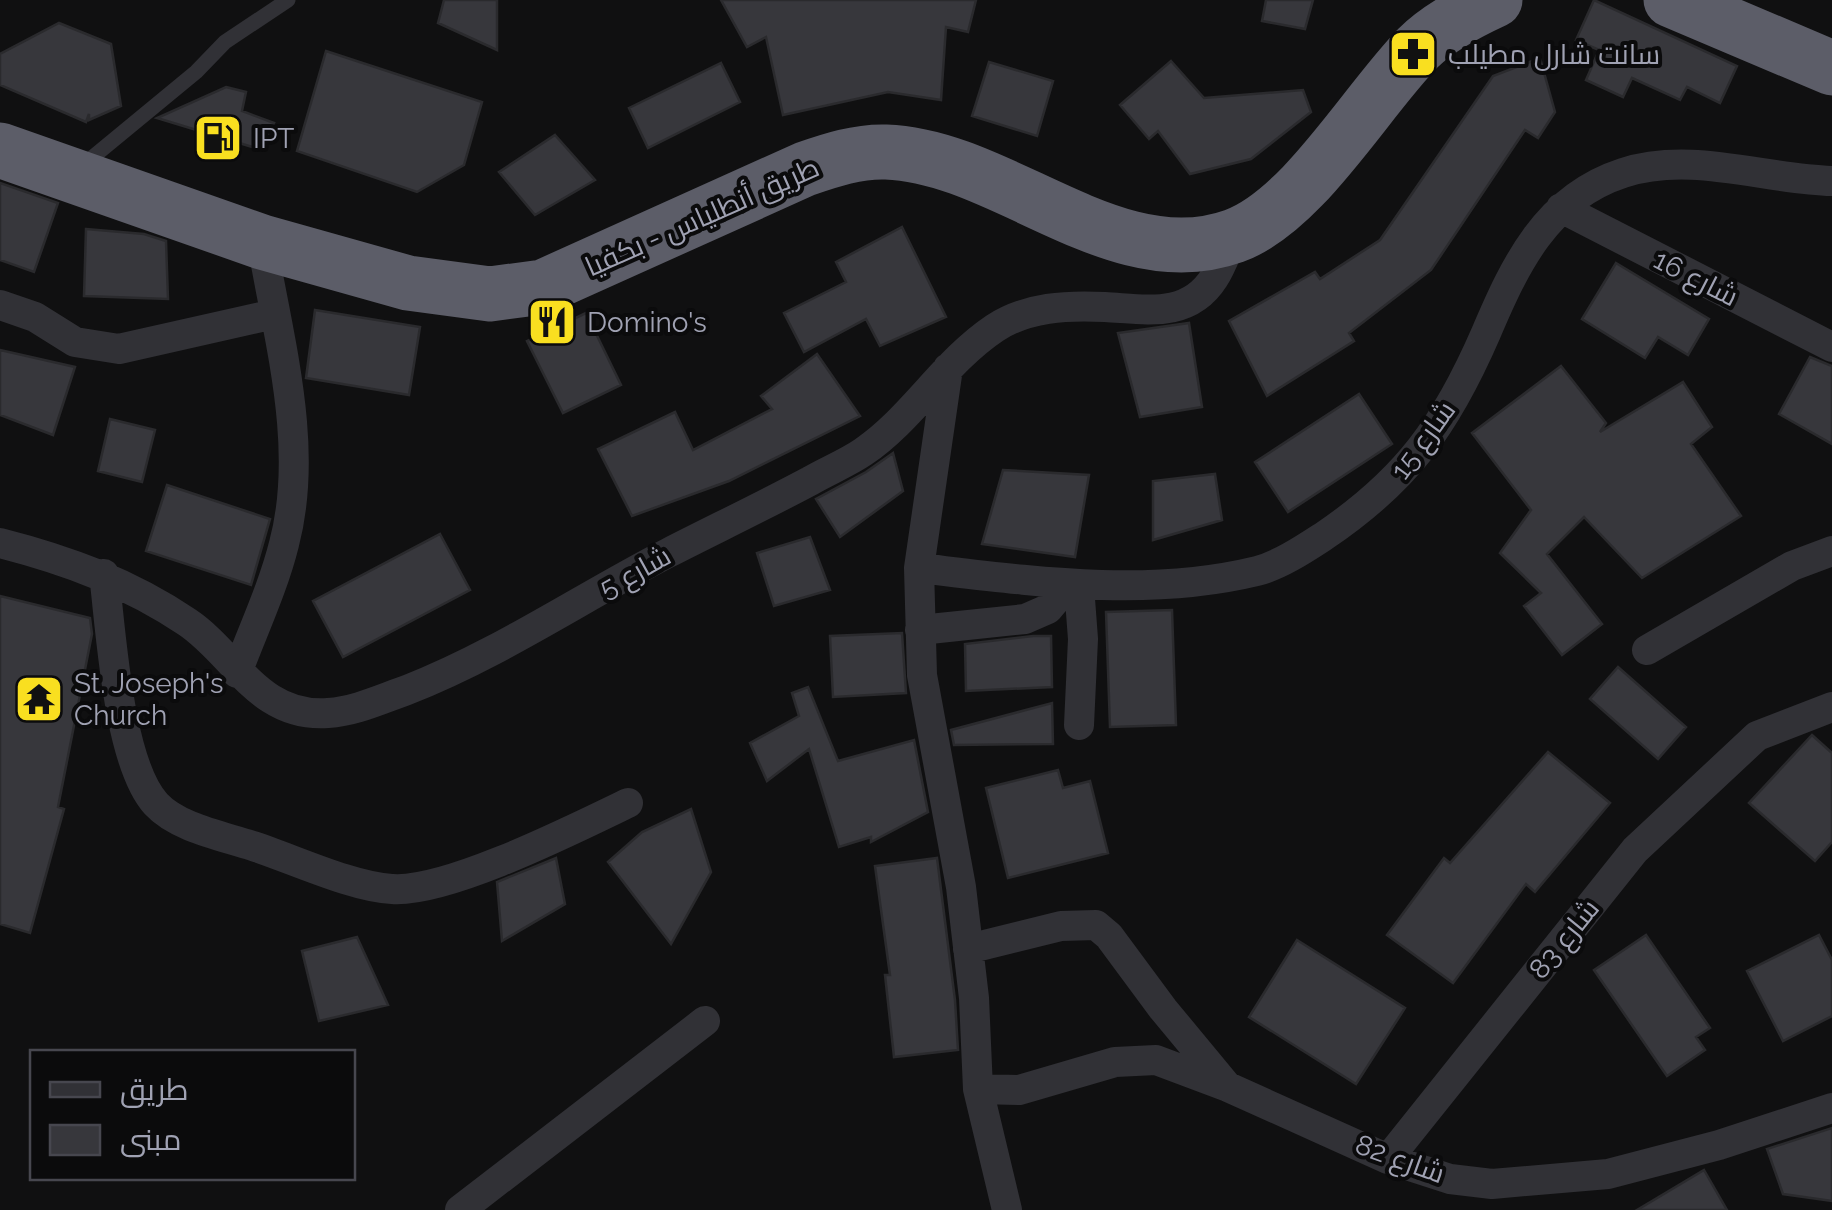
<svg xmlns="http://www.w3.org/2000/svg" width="1832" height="1210" viewBox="0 0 1832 1210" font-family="Raleway,Cairo,sans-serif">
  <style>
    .building { fill: #37373c; stroke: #2a2a2d; stroke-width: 2.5 }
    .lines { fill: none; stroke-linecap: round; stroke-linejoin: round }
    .lane { stroke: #313136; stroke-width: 15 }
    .street { stroke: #313136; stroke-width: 30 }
    .highway { stroke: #5c5d68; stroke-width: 55 }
    .labels { text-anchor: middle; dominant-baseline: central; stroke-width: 8; stroke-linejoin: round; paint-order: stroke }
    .poi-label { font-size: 28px; fill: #a0a2b3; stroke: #0b0b0c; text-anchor: start }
    .street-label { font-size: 28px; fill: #a0a2b3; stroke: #0b0b0c }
  </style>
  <rect width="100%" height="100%" fill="#101011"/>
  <path class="building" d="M444,0H497V50L438,23Z
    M721,0H976L968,32L946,27L941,100L888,92L783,115L766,37L747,47Z
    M1266,0H1313L1305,29L1262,21Z
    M1594,0L1737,66L1720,103L1687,87L1680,100L1632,78L1623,97L1586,80L1599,50L1576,40Z
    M59,23L111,44L121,106L89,120V114L86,122L0,85V54Z
    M326,51L482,102L464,165L417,192L297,151Z
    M1540,58L1555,112L1538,138L1525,130L1431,270L1349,333L1354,341L1267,396L1229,321L1315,272L1320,279L1380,240L1493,76Z
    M1171,61L1204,98L1303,90L1311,112L1251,159L1190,174L1158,131L1149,139L1120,105Z
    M989,62L1053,81L1037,136L972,116Z
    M721,63L740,102L648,148L629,108Z
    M226,87L246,92L242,111L274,123L259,149L157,118Z
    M555,135L595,180L535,215L499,172Z
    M0,183L58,203L34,272L0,260Z
    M902,227L946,317L880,346L866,319L804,352L784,313L846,282L836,262Z
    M86,229L144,234L166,241L168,299L84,296Z
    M1616,263L1709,319L1688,355L1658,337L1645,358L1582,319Z
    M315,310L420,327L409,395L306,378Z
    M586,313L621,385L563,413L527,341Z
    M1189,323L1202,407L1140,417L1118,333Z
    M0,350L75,367L53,435L0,415Z
    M817,354L860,416L729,481L632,516L598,449L675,412L693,450L772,409L761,396Z
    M1810,357L1832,366V444L1779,414Z
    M1561,366L1606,423L1600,432L1683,382L1712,427L1691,444L1741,516L1642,578L1584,517L1547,554L1602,624L1562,655L1524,606L1541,593L1500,553L1531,510L1472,433Z
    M1359,394L1392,444L1288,512L1255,462Z
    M110,419L155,430L142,482L98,471Z
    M893,453L903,491L840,537L816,499L866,472Z
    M1003,470L1089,475L1075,557L982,544Z
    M1215,474L1222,520L1153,540V481Z
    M167,485L270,519L251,585L146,551Z
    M440,534L470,590L343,657L313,601Z
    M810,537L830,590L774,606L757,553Z
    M0,596L90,618L92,634L58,807L64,809L30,933L0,924Z
    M1172,610L1176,725L1110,727L1106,612Z
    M902,633L906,693L833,697L830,636Z
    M1033,636H1051L1052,687L966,691L965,644Z
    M1618,667L1686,727L1658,759L1590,699Z
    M808,687L838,761L914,740L928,812L871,842V837L839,847L809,749L767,781L750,743L799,716L792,693Z
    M1052,703L1053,744L954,745L951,730Z
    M1812,735L1832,753V842L1815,861L1749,803Z
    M1548,752L1610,803L1535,892L1526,884L1453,983L1387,935L1444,858L1450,863Z
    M1058,770L1063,788L1090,781L1108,853L1008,878L986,788Z
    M691,809L711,872L671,944L608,862L642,832Z
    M556,858L565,904L502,941L497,882Z
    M937,858L955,1000L958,1050L894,1057L885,975H890L875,866Z
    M1646,935L1710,1028L1696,1037L1705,1050L1667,1076L1594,970Z
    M1819,935L1832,960V1016L1783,1041L1747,971Z
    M357,937L388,1005L319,1021L302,951Z
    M1297,940L1405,1008L1356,1084L1249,1017Z
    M1832,1128V1201L1783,1194L1767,1149Z
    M1704,1170L1727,1210H1637Z"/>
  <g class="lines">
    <path class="lane" d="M82,166L196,72L225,42L288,0"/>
    <path class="street" d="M1561,208L1832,347
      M0,305L35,317L75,342L119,349L274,314
      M948,368L919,568L922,675L961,887L974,998L978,1089L1007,1210
      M0,543C67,560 129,583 187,622C235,654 258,718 328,713C356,711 381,699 407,690C499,654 581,598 668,553C715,529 763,506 810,481C827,471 847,463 863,452C913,418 944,362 995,328C1027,307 1067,305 1105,307C1145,309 1188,319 1214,278C1222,266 1227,250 1233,237
      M919,568C1031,581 1146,598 1257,571C1280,565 1304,549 1324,536C1407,480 1446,425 1486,333C1515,265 1546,198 1623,173C1691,151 1763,179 1832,181
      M104,574C111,631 118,762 156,804C178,828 223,836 253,846C293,859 352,887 392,889C447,893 574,829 628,803
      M920,630L1025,619L1048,609L1068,585
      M1647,650L1792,566L1832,551
      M237,673C253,630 273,588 284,544C310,446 278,338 262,242
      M1079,725L1083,639L1079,586
      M968,949L1061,926L1096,925L1109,936L1163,1009L1226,1085
      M978,1089L1019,1090L1115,1062L1156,1060L1228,1087L1388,1159L1450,1179L1492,1184L1608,1174L1719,1145L1832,1108
      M1388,1159L1635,850L1757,736L1832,707
      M460,1210L705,1021"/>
    <path class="highway" d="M1671,0L1832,68
      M0,150L262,242L408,283L490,294L543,287L805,169C831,160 858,151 886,152C1003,156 1115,279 1234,236C1303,211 1366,101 1418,48C1439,27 1469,12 1495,0"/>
  </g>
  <defs>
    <g id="pharmacy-square" transform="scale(2.5)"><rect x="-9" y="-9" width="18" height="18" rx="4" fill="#f9df20" stroke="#0b0b0c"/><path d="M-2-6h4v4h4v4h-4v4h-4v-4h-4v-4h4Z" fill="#111"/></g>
    <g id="fuel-square" transform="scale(2.5)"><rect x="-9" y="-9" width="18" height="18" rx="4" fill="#f9df20" stroke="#0b0b0c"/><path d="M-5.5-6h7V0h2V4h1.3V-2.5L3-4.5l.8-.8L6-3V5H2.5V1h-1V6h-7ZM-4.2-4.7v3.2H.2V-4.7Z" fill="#111"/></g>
    <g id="restaurant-square" transform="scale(2.5)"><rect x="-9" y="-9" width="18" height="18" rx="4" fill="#f9df20" stroke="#0b0b0c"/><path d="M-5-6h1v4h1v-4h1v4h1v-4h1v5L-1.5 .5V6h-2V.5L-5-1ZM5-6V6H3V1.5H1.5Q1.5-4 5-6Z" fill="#111"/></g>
    <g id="temple-square" transform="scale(2.5)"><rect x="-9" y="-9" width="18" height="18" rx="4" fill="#f9df20" stroke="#0b0b0c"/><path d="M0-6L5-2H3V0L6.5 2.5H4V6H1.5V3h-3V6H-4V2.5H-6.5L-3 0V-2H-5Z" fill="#111"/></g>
  </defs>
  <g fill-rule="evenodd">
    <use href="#pharmacy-square" x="1413" y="54"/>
    <use href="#fuel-square" x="218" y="138"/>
    <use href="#restaurant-square" x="552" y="322"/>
    <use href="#temple-square" x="39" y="699"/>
  </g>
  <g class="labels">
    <g class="poi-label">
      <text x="1448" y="54">سانت شارل مطيلب</text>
      <text x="253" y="138">IPT</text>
      <text x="587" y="322">Domino's</text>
      <text x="74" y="683">St. Joseph's<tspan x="74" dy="32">Church</tspan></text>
    </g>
    <g class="street-label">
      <text transform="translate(702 217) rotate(-24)">طريق أنطلياس - بكفيا</text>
      <text transform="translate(1696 278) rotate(27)">شارع 16</text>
      <text transform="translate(1423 440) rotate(-54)">شارع 15</text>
      <text transform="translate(635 572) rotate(-29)">شارع 5</text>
      <text transform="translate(1564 939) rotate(-51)">شارع 83</text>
      <text transform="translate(1400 1159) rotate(20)">شارع 82</text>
    </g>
  </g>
  <rect x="30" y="1050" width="325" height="130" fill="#0b0b0c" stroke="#47474f" stroke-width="2.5"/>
  <rect x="50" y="1082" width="50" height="15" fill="#313136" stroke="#47474f" stroke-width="2.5"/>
  <text x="120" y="1100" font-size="30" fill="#a0a2b3">طريق</text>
  <rect x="50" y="1125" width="50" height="30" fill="#37373c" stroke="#47474f" stroke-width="2.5"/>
  <text x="120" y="1150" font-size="30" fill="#a0a2b3">مبنى</text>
</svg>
